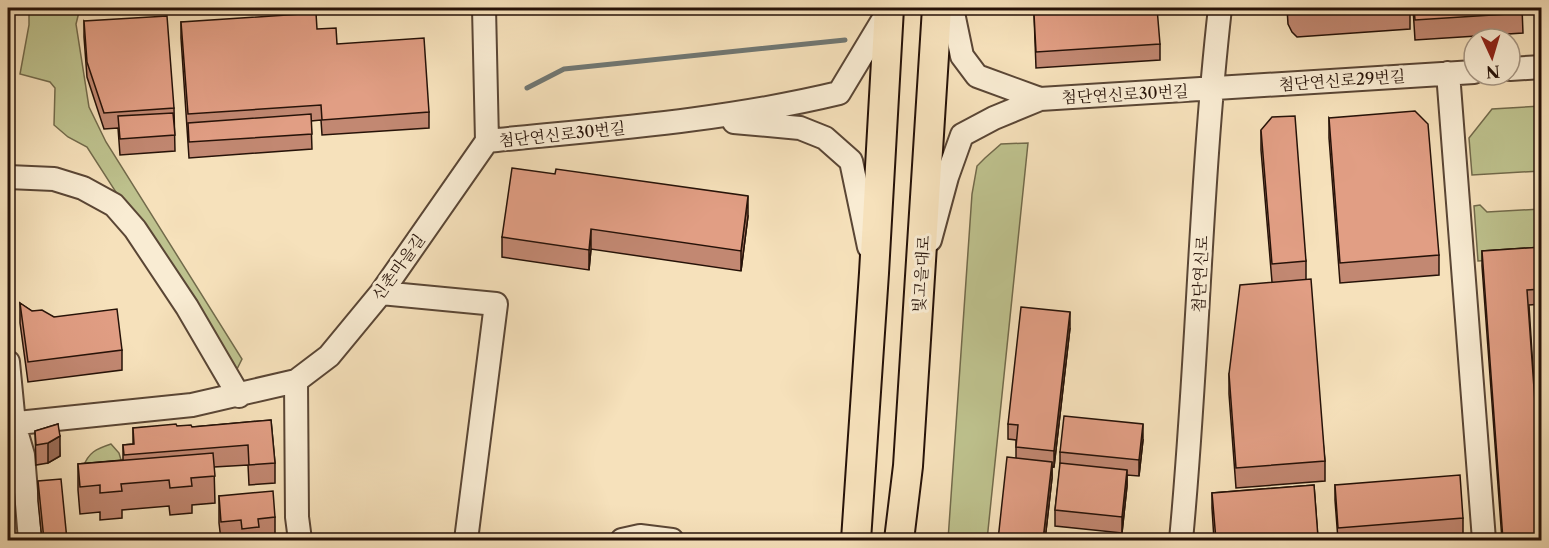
<svg xmlns="http://www.w3.org/2000/svg" width="1549" height="548" viewBox="0 0 1549 548" font-family="'Libre Caslon Text','Noto Serif KR',serif">
  <style>
    .green { fill: #bec28e; stroke: #726a4b; stroke-width: 1.5 }
    .lines { fill: none; stroke-linecap: round; stroke-linejoin: round }
    .stream { stroke: #707773; stroke-width: 5 }
    .minor-casing { stroke: #5a4635; stroke-width: 26 }
    .major-casing { stroke: #261208; stroke-width: 32 }
    .minor { stroke: #f9ecd3; stroke-width: 22 }
    .major { stroke: #f6e1bb; stroke-width: 28 }
    .wall { fill: #c28872; stroke: #261208; stroke-width: 1.5 }
    .shaded-wall { fill: #9e6f5c; stroke: #261208; stroke-width: 1.5 }
    .building { fill: #e19e84; stroke: #261208; stroke-width: 1.5 }
    .labels { text-anchor: middle; dominant-baseline: central; stroke-width: 6; stroke-linejoin: round; paint-order: stroke }
    .street-label { font-size: 16px; fill: #261208; stroke: #f9ecd3 }
  </style>
  <rect width="100%" height="100%" fill="#f6e1bb"/>
  <filter id="stains"><feTurbulence type="fractalNoise" baseFrequency=".00333" numOctaves="4"/><feColorMatrix values="0 0 0 0 .2 0 0 0 0 .09 0 0 0 0 .02 0 0 0 .5 -.17"/></filter>
  <radialGradient id="worn" r=".72"><stop offset=".6" stop-color="#630" stop-opacity="0"/><stop offset="1" stop-color="#630" stop-opacity=".3"/></radialGradient>
  <path class="green" d="M29,8H80L76,24L89,107L106,142L242,359L237,369L227,365L87,147L68,137L54,125L55,88L50,82L20,74L29,25Z
    M1541,106V171L1472,175L1469,138L1492,109Z
    M1028,143L987,540H948L972,194L977,166L985,158L1001,144Z
    M1480,205L1487,212L1541,209V257L1478,261L1474,206Z
    M111,444L119,453L122,463L83,467C89,452 96,449 111,444Z"/>
  <g class="lines">
    <path class="stream" d="M527,88L564,69L845,40"/>
    <g class="minor-casing">
      <path id="minor" d="M484,8L487,141C605,129 723,121 839,93L889,10
        M952,8L962,56L977,76L1040,99
        M1510,69L1542,67
        M1448,73L1484,540
        M734,122L800,128L825,138L851,161L869,247
        M8,177L54,179L83,188L114,205L135,229L187,307L239,396
        M930,240L947,177L962,135L994,118L1040,99L1474,72
        M381,293L496,304L466,540
        M8,362L14,424L23,455L30,540
        M296,381L297,517L300,540
        M8,424L192,405L296,381L329,356L381,293L487,141
        M622,540L640,536L672,540
        M1181,540C1198,363 1200,185 1220,8"/>
    </g>
    <g class="major-casing">
      <path id="major" d="M856,540L874,273L889,8
        M899,540L908,466L937,8"/>
    </g>
    <use href="#minor" class="minor"/>
    <use href="#major" class="major"/>
  </g>
  <path class="wall" d="M1287,8H1410V29L1297,37L1292,32L1288,24Z
    M1413,8H1522L1523,33L1415,40Z
    M1034,14L1160,44V60L1036,68Z
    M84,21L174,108L175,151L120,155L118,128L104,129L87,77L84,37Z
    M181,22L317,29L429,112V128L322,135L321,120L311,121L312,149L189,158L181,38Z
    M1329,118L1439,255V275L1340,283L1329,138Z
    M1261,130L1306,261V279L1325,461V481L1236,488L1229,394V374L1272,282L1261,150Z
    M748,216L741,271L591,249L589,270L502,257V237Z
    M1542,247V304L1529,305L1535,402H1542V464H1540L1542,540H1502L1482,266V251Z
    M20,303L32,311L54,317L122,350V370L28,382L20,323Z
    M1070,328L1054,467L1052,466V478L1045,540H998L1016,458V440L1008,439V424Z
    M271,420L275,463V483L249,485L248,465L214,467L215,503L192,505V513L170,515L169,506L122,510V518L100,520V512L80,514L78,490V464L123,460V445L133,444V428L177,426L192,427Z
    M58,424L60,456L48,463L36,465L35,431Z
    M1143,440L1139,476L1127,475V486L1122,533L1055,526V510L1060,467V452Z
    M38,481L67,540H42L38,501Z
    M1314,485L1318,540H1214L1212,508V493Z
    M1335,485L1463,518V534L1375,540H1338L1335,500Z
    M219,496L275,517V540H221L219,523Z"/>
  <path class="shaded-wall" d="M748,196V216L741,271V251Z
    M591,229V249L589,270V250Z
    M1070,312V328L1054,467V451Z
    M1143,424V440L1139,476V460Z
    M60,436V456L48,463V443Z
    M1052,462V478L1045,540H1043Z
    M1127,470V486L1122,533V517Z"/>
  <path class="building" d="M1143,8H1157L1160,44L1036,52L1034,14Z
    M1294,8H1331L1297,10Z
    M1414,8H1522L1523,13L1415,20Z
    M316,13L317,29L336,28L337,44L424,38L429,112L322,120L321,105L188,114L181,22Z
    M167,16L174,108L104,113L87,62L84,21Z
    M1415,111L1428,124L1439,255L1340,263L1329,118Z
    M173,113L175,135L120,139L118,116Z
    M311,114L312,134L189,142L188,123Z
    M1295,116L1306,261L1272,264L1261,130L1272,117Z
    M512,168L555,174L556,169L748,196L741,251L591,229L589,250L502,237Z
    M1542,247V289L1527,290L1535,402H1542V448L1539,449L1542,491V540H1503L1482,251Z
    M1311,279L1325,461L1236,468L1229,374L1240,285Z
    M20,303L32,311L42,310L54,317L117,309L122,350L28,362Z
    M1021,307L1070,312L1054,451L1016,447L1018,425L1008,424Z
    M1064,416L1143,424L1139,460L1060,452Z
    M271,420L275,463L249,465L248,445L124,455L123,445L134,444L133,428L176,424L177,426L191,425L192,427Z
    M58,424L60,436L48,443L36,445L35,431Z
    M213,453L215,476L191,478L192,486L170,488L169,480L121,484L122,491L100,493V485L80,487L78,464Z
    M1007,457L1052,462L1043,540H998Z
    M1060,463L1127,470L1122,517L1055,510Z
    M1460,475L1463,518L1338,528L1335,485Z
    M61,479L67,540H44L38,481Z
    M1314,485L1318,537L1269,540H1216L1212,493Z
    M273,491L275,517L258,519L259,527L242,529L241,520L221,522L219,496Z"/>
  <g class="labels">
    <g class="street-label">
      <text transform="translate(1342 80) rotate(-4)">첨단연신로29번길</text>
      <text transform="translate(1125 94) rotate(-3)">첨단연신로30번길</text>
      <text transform="translate(562 134) rotate(-6)">첨단연신로30번길</text>
      <text transform="translate(398 267) rotate(-54)">신촌마을길</text>
      <text transform="translate(921 274) rotate(-86)">빛고을대로</text>
      <text transform="translate(1200 274) rotate(-87)">첨단연신로</text>
    </g>
  </g>
  <rect width="1549" height="548" fill="none" stroke="#f6e1bb" stroke-width="30"/>
  <rect x="9" y="9" width="1531" height="530" fill="none" stroke="#261208" stroke-width="3"/>
  <rect x="15" y="15" width="1519" height="518" fill="none" stroke="#261208" stroke-width="1.5"/>
  <g transform="translate(1492 57) rotate(176)"><circle r="28" fill="#f9ecd3" stroke="#a59582" stroke-width="1.5"/>
  <path d="M0-4.5L10 22L0 15L-10 22Z" fill="#8f2418"/>
  <text y="-9" font-size="16" font-weight="bold" text-anchor="middle" fill="#261208">N</text>
  </g>
  <rect width="100%" height="100%" filter="url(#stains)"/>
  <rect width="100%" height="100%" fill="url(#worn)"/>
</svg>
